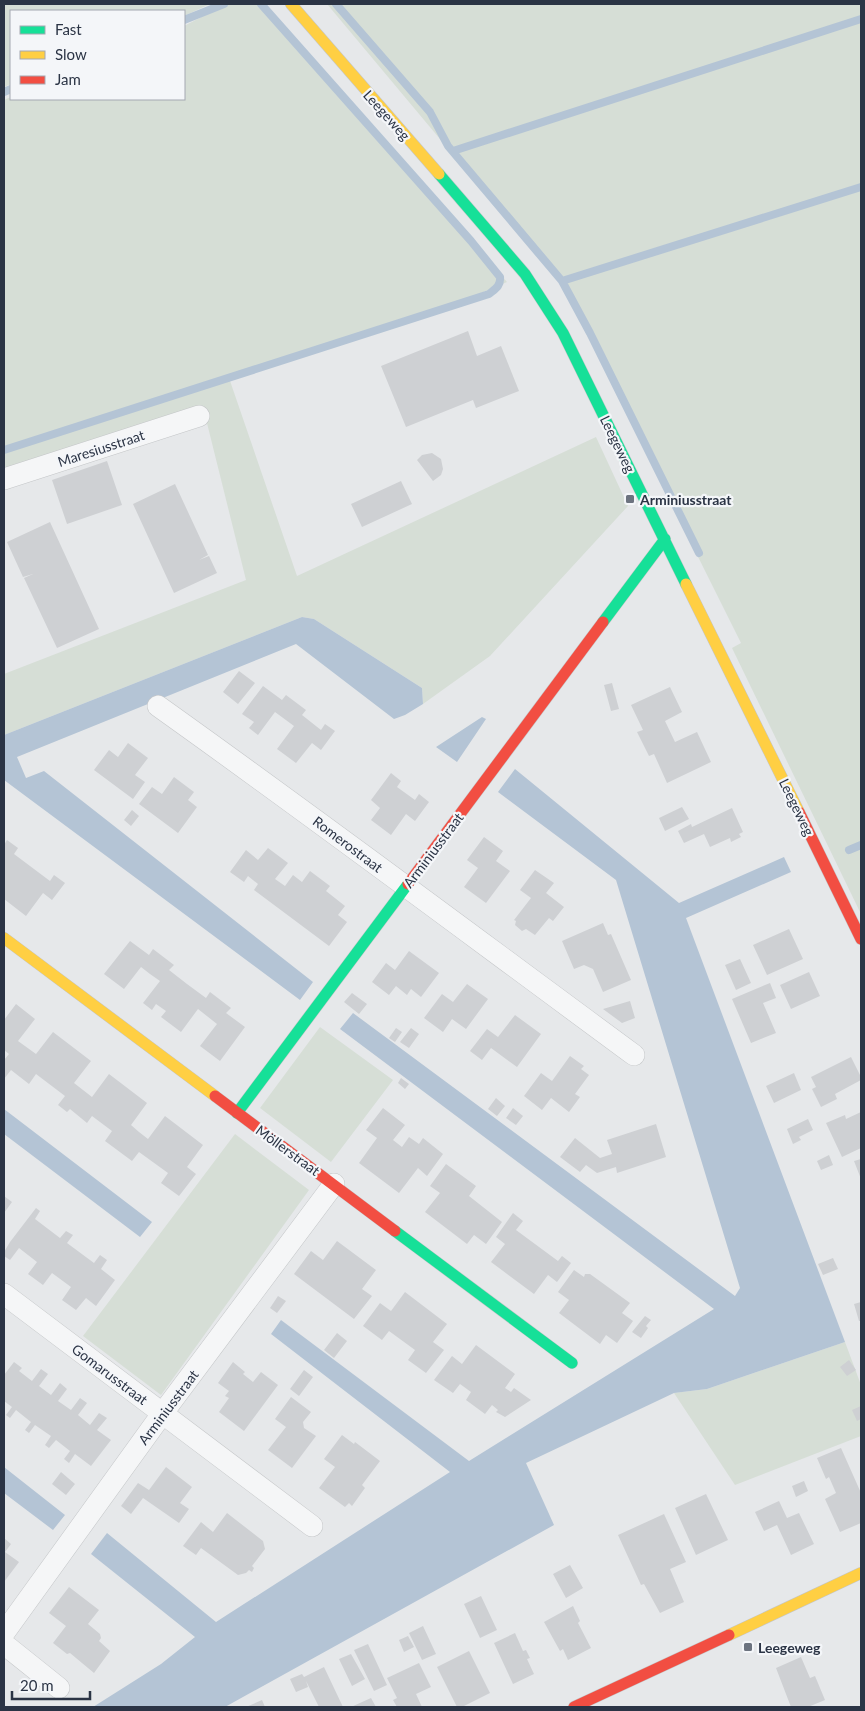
<svg xmlns="http://www.w3.org/2000/svg" width="865" height="1711" viewBox="0 0 865 1711" font-family="Lato,sans-serif">
  <style>
    .green { fill: #d6ded6 }
    .water { fill: #b4c4d5 }
    .lines { fill: none; stroke-linecap: round; stroke-linejoin: round }
    .stream { stroke: #b4c4d5; stroke-width: 8 }
    .building { fill: #ced0d3 }
    .street-casing { stroke: #c4c6c8; stroke-width: 22 }
    .fast-casing { stroke: #c4c6c8; stroke-width: 12 }
    .slow-casing { stroke: #c4c6c8; stroke-width: 12 }
    .jam-casing { stroke: #c4c6c8; stroke-width: 12 }
    .street { stroke: #f5f6f7; stroke-width: 21 }
    .fast { stroke: #16e098; stroke-width: 11 }
    .slow { stroke: #ffcf43; stroke-width: 11 }
    .jam { stroke: #f24e42; stroke-width: 11 }
    .poi-dot { fill: #6c737f; stroke: #f4f6f9; stroke-width: 2 }
    .labels { text-anchor: middle; dominant-baseline: central; stroke-width: 4.5; stroke-linejoin: round; paint-order: stroke }
    .street-label { font-size: 14px; fill: #2b3445; stroke: #f4f6f9 }
    .poi-label { font-size: 14px; font-weight: bold; fill: #2b3445; stroke: #f4f6f9; text-anchor: start }
  </style>
  <rect width="100%" height="100%" fill="#e6e8ea"/>
  <path class="green" d="M4,4H210L184,16V11H11V84L4,87Z
    M227,4H261L507,282L469,298L228,375L297,576L596,437L628,506L490,656L423,704L422,688L314,619L302,617L4,735V674L246,580L203,407L4,471V100L11,97V99H184V26Z
    M327,4H861V914L732,648L741,643L563,286Z
    M320,1027L393,1080L331,1162L260,1108Z
    M235,1134L309,1190L161,1395L83,1336Z
    M845,1342L861,1385V1436L735,1485L674,1393L707,1389Z"/>
  <path class="water" d="M302,617L314,619L422,688L423,704L405,715L394,719L296,644L17,757L26,778L44,771L313,982L300,1000L4,780V735Z
    M482,717L486,719L457,762L436,747Z
    M515,769L679,903L784,857L791,872L686,918L845,1342L707,1389L674,1393L526,1463L554,1525L225,1707H93L161,1664L195,1637L91,1554L107,1533L216,1622L450,1472L271,1334L281,1320L469,1461L714,1309L340,1029L353,1013L735,1296L740,1288L616,880L498,792Z
    M4,1109L152,1222L140,1237L4,1134Z
    M4,1467L65,1515L53,1530L4,1493Z"/>
  <g class="lines">
    <path class="stream" d="M336,4L430,112L448,146L562,281L590,333L699,553
      M184,20L224,4
      M4,92L11,89
      M453,151L861,19
      M562,281L861,187
      M4,450L489,294C495,289 501,286 500,277L471,241L261,4
      M849,850L861,845"/>
  </g>
  <path class="building" d="M468,331L477,356L501,346L519,391L476,408L473,400L406,427L381,366Z
    M432,453L441,459L443,469L441,475L433,481L417,460L422,455Z
    M107,461L122,505L67,524L52,480Z
    M401,481L412,504L362,527L351,504Z
    M175,484L208,555L199,560L209,556L217,573L174,593L133,504Z
    M50,522L99,629L57,648L24,578L33,574L23,577L7,542Z
    M239,671L255,683L238,704L223,692Z
    M612,683L619,709L611,711L604,685Z
    M263,686L282,700L286,695L306,710L302,715L321,730L325,724L335,731L321,750L312,743L296,763L277,749L294,726L275,712L258,735L249,728L254,722L242,714Z
    M670,687L682,712L665,721L675,742L697,732L711,762L667,783L654,754L649,756L637,732L643,730L631,705Z
    M128,743L148,758L135,775L145,782L133,799L94,770L109,750L118,757Z
    M391,773L401,781L397,787L415,800L419,794L429,802L415,821L406,814L391,835L371,820L380,808L371,800Z
    M174,777L194,792L188,800L197,807L178,833L139,804L152,787L162,794Z
    M682,807L689,819L665,831L659,818Z
    M732,808L743,832L739,834L741,837L731,842L730,838L710,847L704,834L684,843L678,831L691,824L692,827Z
    M132,810L139,816L131,826L124,820Z
    M484,837L503,851L496,861L510,871L486,903L464,887L478,868L467,860Z
    M7,840L18,848L14,854L50,881L54,875L65,883L52,900L43,893L26,916L4,899V845Z
    M268,848L288,863L275,879L285,886L293,875L302,882L310,871L330,886L326,891L345,906L338,915L347,922L329,946L254,890L258,884L248,876L244,882L230,872L246,850L258,860Z
    M535,870L554,883L546,893L564,907L553,921L549,918L535,935L526,929L522,931L515,925L516,921L514,920L531,898L520,890Z
    M603,923L608,935L611,934L631,980L603,992L593,969L584,965L574,969L562,941Z
    M789,929L803,959L767,975L753,945Z
    M130,941L149,955L153,949L174,965L169,970L187,984L206,998L210,992L231,1008L226,1013L245,1027L220,1061L200,1046L217,1024L198,1009L181,1032L161,1017L166,1011L156,1004L152,1010L143,1003L160,981L150,974L141,967L124,989L104,974Z
    M409,951L439,973L421,997L411,989L407,995L396,986L389,995L372,982L386,963L395,970Z
    M740,959L751,983L736,990L725,965Z
    M809,972L820,996L791,1009L780,985Z
    M770,983L776,998L763,1003L776,1033L751,1043L732,999Z
    M467,984L488,999L466,1029L452,1019L443,1032L424,1018L442,994L453,1002Z
    M352,993L367,1004L359,1014L344,1002Z
    M630,1001L635,1018L622,1023L603,1009Z
    M16,1004L35,1019L18,1041L36,1054L53,1032L91,1061L74,1083L92,1097L109,1074L147,1103L131,1125L139,1132L148,1139L165,1116L203,1145L187,1167L196,1174L179,1196L161,1183L168,1173L139,1152L132,1161L105,1141L112,1131L92,1116L87,1123L70,1109L67,1112L58,1105L65,1096L36,1074L29,1084L11,1070L4,1079V1060L9,1054L4,1050V1020Z
    M515,1015L541,1034L517,1067L491,1048L482,1060L470,1051L487,1029L498,1037Z
    M396,1028L402,1032L395,1042L389,1038Z
    M411,1028L419,1034L409,1048L400,1042Z
    M570,1056L584,1066L581,1069L589,1075L575,1094L580,1097L569,1112L551,1098L542,1110L524,1096L541,1073L552,1081Z
    M851,1057L861,1077V1080L835,1094L837,1099L821,1107L812,1089L816,1087L811,1077Z
    M794,1073L801,1090L774,1103L766,1086Z
    M401,1078L409,1084L405,1089L398,1083Z
    M496,1098L505,1106L497,1116L488,1109Z
    M383,1108L405,1125L393,1140L402,1147L409,1137L419,1144L423,1138L443,1154L427,1176L418,1168L399,1193L359,1163L377,1138L366,1130Z
    M513,1108L523,1116L516,1125L506,1118Z
    M861,1112V1148L842,1157L826,1123L845,1115L846,1119Z
    M808,1119L813,1130L799,1137L801,1140L793,1144L787,1129Z
    M656,1124L666,1157L617,1173L616,1167L597,1173L586,1165L580,1172L560,1157L575,1138L600,1158L612,1154L607,1140Z
    M829,1155L833,1165L821,1170L817,1161Z
    M861,1159V1179L854,1161Z
    M446,1164L476,1186L469,1196L502,1222L486,1244L474,1235L467,1244L425,1212L440,1193L430,1186Z
    M4,1196L12,1202L4,1213Z
    M36,1208L40,1211L35,1219L60,1238L66,1231L73,1235L67,1243L94,1263L100,1255L107,1260L101,1269L115,1280L96,1306L86,1298L76,1310L62,1300L71,1287L52,1273L43,1285L28,1274L37,1262L19,1248L10,1260L4,1256V1252L10,1242Z
    M513,1213L523,1221L516,1230L558,1261L562,1256L571,1263L557,1282L548,1275L534,1294L491,1262L505,1244L496,1237Z
    M337,1241L376,1270L362,1289L372,1296L354,1319L294,1274L311,1251L323,1260Z
    M833,1258L838,1269L823,1275L818,1264Z
    M574,1270L584,1277L585,1274H590L630,1303L622,1313L633,1321L617,1343L606,1335L600,1344L559,1313L569,1300L558,1292Z
    M405,1292L447,1324L433,1342L444,1350L426,1373L408,1360L415,1350L389,1331L382,1340L363,1326L380,1303L391,1311Z
    M278,1296L286,1301L277,1313L270,1308Z
    M861,1302V1321H859L854,1304Z
    M645,1316L651,1320L646,1326L648,1328L641,1338L632,1332Z
    M337,1333L347,1341L334,1358L324,1350Z
    M476,1345L515,1374L505,1388L511,1392L514,1388L531,1400L505,1417L496,1412L498,1410L492,1405L485,1414L466,1400L471,1392L460,1384L453,1393L434,1380L452,1356L462,1364Z
    M849,1360L856,1370L847,1376L840,1367Z
    M14,1362L22,1368L19,1371L32,1381L41,1369L48,1374L39,1386L51,1395L60,1383L67,1389L58,1401L71,1410L80,1398L87,1403L78,1415L90,1425L99,1413L107,1418L97,1430L111,1440L91,1466L75,1454L69,1463L64,1459L70,1451L56,1440L49,1448L45,1445L51,1436L35,1425L29,1433L25,1430L31,1422L16,1410L10,1418L6,1415L12,1407L4,1401V1375Z
    M233,1362L245,1372L243,1374L253,1382L261,1372L278,1385L244,1431L219,1412L229,1398L225,1396L229,1391L218,1383Z
    M304,1370L313,1377L299,1396L290,1389Z
    M291,1397L311,1412L303,1422L304,1428L316,1436L292,1468L268,1450L286,1427L275,1419Z
    M861,1406V1419L857,1421L852,1410Z
    M342,1435L354,1444L355,1442L380,1461L362,1485L365,1488L352,1506L349,1503L345,1507L319,1488L335,1467L324,1459Z
    M841,1448L861,1493V1523L840,1532L825,1499L836,1493L829,1477L826,1479L817,1458Z
    M166,1467L192,1487L180,1503L189,1509L179,1523L143,1498L131,1514L121,1506L138,1483L149,1490Z
    M61,1472L75,1484L66,1495L52,1484Z
    M804,1481L808,1491L796,1497L792,1486Z
    M706,1494L728,1540L696,1555L675,1508Z
    M779,1501L787,1518L799,1513L814,1544L791,1555L777,1525L764,1531L755,1512Z
    M227,1513L263,1541L265,1549L252,1566L254,1568L252,1572L249,1570L246,1573L238,1575L201,1548L196,1555L183,1546L201,1522L213,1532Z
    M664,1514L686,1562L670,1569L684,1602L660,1613L644,1584L641,1585L618,1535Z
    M4,1538L11,1544L5,1552L19,1562L4,1582Z
    M570,1565L583,1588L566,1598L553,1574Z
    M69,1587L99,1610L88,1624L100,1634L101,1638L99,1641L110,1651L94,1673L70,1653L67,1654L53,1643L66,1626L49,1613Z
    M481,1596L497,1630L480,1638L464,1604Z
    M573,1606L580,1621L578,1623L591,1648L568,1660L563,1649L560,1651L544,1622Z
    M423,1626L436,1654L422,1660L409,1633Z
    M515,1633L523,1651L526,1650L530,1658L527,1659L534,1674L513,1684L494,1643Z
    M408,1636L414,1647L404,1652L399,1640Z
    M368,1644L387,1685L374,1691L354,1650Z
    M469,1651L490,1693L462,1707H457L437,1667Z
    M351,1654L365,1679L352,1686L339,1659Z
    M801,1657L810,1678L815,1676L825,1700L808,1707H791L776,1668Z
    M419,1663L431,1687L416,1694L422,1707H397L393,1700L397,1698L387,1678Z
    M324,1667L343,1707H319L306,1681L308,1687L296,1692L290,1679L302,1674L304,1677Z
    M371,1698L376,1707H351Z
    M262,1700L265,1707H246Z"/>
  <g class="lines">
    <g class="street-casing">
      <path id="street" d="M4,479L199,416
        M158,706C318,820 475,938 634,1055
        M4,1294L312,1526
        M4,1633L162,1414L334,1184
        M4,1644L59,1688"/>
    </g>
    <g class="fast-casing">
      <path id="fast" d="M439,174L525,274L563,333L686,584
        M603,622L665,539
        M237,1113L408,884
        M395,1231L572,1363"/>
    </g>
    <g class="slow-casing">
      <path id="slow" d="M291,4L439,174
        M686,584L799,812
        M4,938L215,1096
        M729,1635L861,1573"/>
    </g>
    <g class="jam-casing">
      <path id="jam" d="M799,812L861,939
        M408,884L603,622
        M215,1096L395,1231
        M574,1707L729,1635"/>
    </g>
    <use href="#street" class="street"/>
    <use href="#fast" class="fast"/>
    <use href="#slow" class="slow"/>
    <use href="#jam" class="jam"/>
  </g>
  <g class="poi-dot">
    <rect x="625" y="494" width="10" height="10" rx="2.5"/>
    <rect x="743" y="1642" width="10" height="10" rx="2.5"/>
  </g>
  <g class="labels">
    <g class="street-label">
      <text transform="translate(387 115) rotate(48)">Leegeweg</text>
      <text transform="translate(618 444) rotate(64)">Leegeweg</text>
      <text transform="translate(101 448) rotate(-18)">Maresiusstraat</text>
      <text transform="translate(797 807) rotate(64)">Leegeweg</text>
      <text transform="translate(348 844) rotate(37)">Romerostraat</text>
      <text transform="translate(433 850) rotate(-53)">Arminiusstraat</text>
      <text transform="translate(288 1150) rotate(36)">Möllerstraat</text>
      <text transform="translate(110 1374) rotate(37)">Gomarusstraat</text>
      <text transform="translate(168 1407) rotate(-53)">Arminiusstraat</text>
    </g>
    <g class="poi-label">
      <text x="640" y="499">Arminiusstraat</text>
      <text x="758" y="1647">Leegeweg</text>
    </g>
  </g>
  <rect width="865" height="1711" fill="none" stroke="#2b3445" stroke-width="10"/>
  <rect x="10" y="10" width="175" height="90" fill="#f4f6f9" stroke="#a4a8b1"/>
  <rect x="20" y="26" width="25" height="8" fill="#16e098" stroke="#a4a8b1"/>
  <text x="55" y="35" font-size="15" fill="#2b3445">Fast</text>
  <rect x="20" y="51" width="25" height="8" fill="#ffcf43" stroke="#a4a8b1"/>
  <text x="55" y="60" font-size="15" fill="#2b3445">Slow</text>
  <rect x="20" y="76" width="25" height="8" fill="#f24e42" stroke="#a4a8b1"/>
  <text x="55" y="85" font-size="15" fill="#2b3445">Jam</text>
  <path d="M12 1691v8h78v-8" fill="none" stroke="#2b3445" stroke-width="2.5"/>
  <text x="20" y="1691" font-size="15" fill="#2b3445" stroke="#f4f6f9" stroke-width="4" paint-order="stroke">20 m</text>
</svg>
